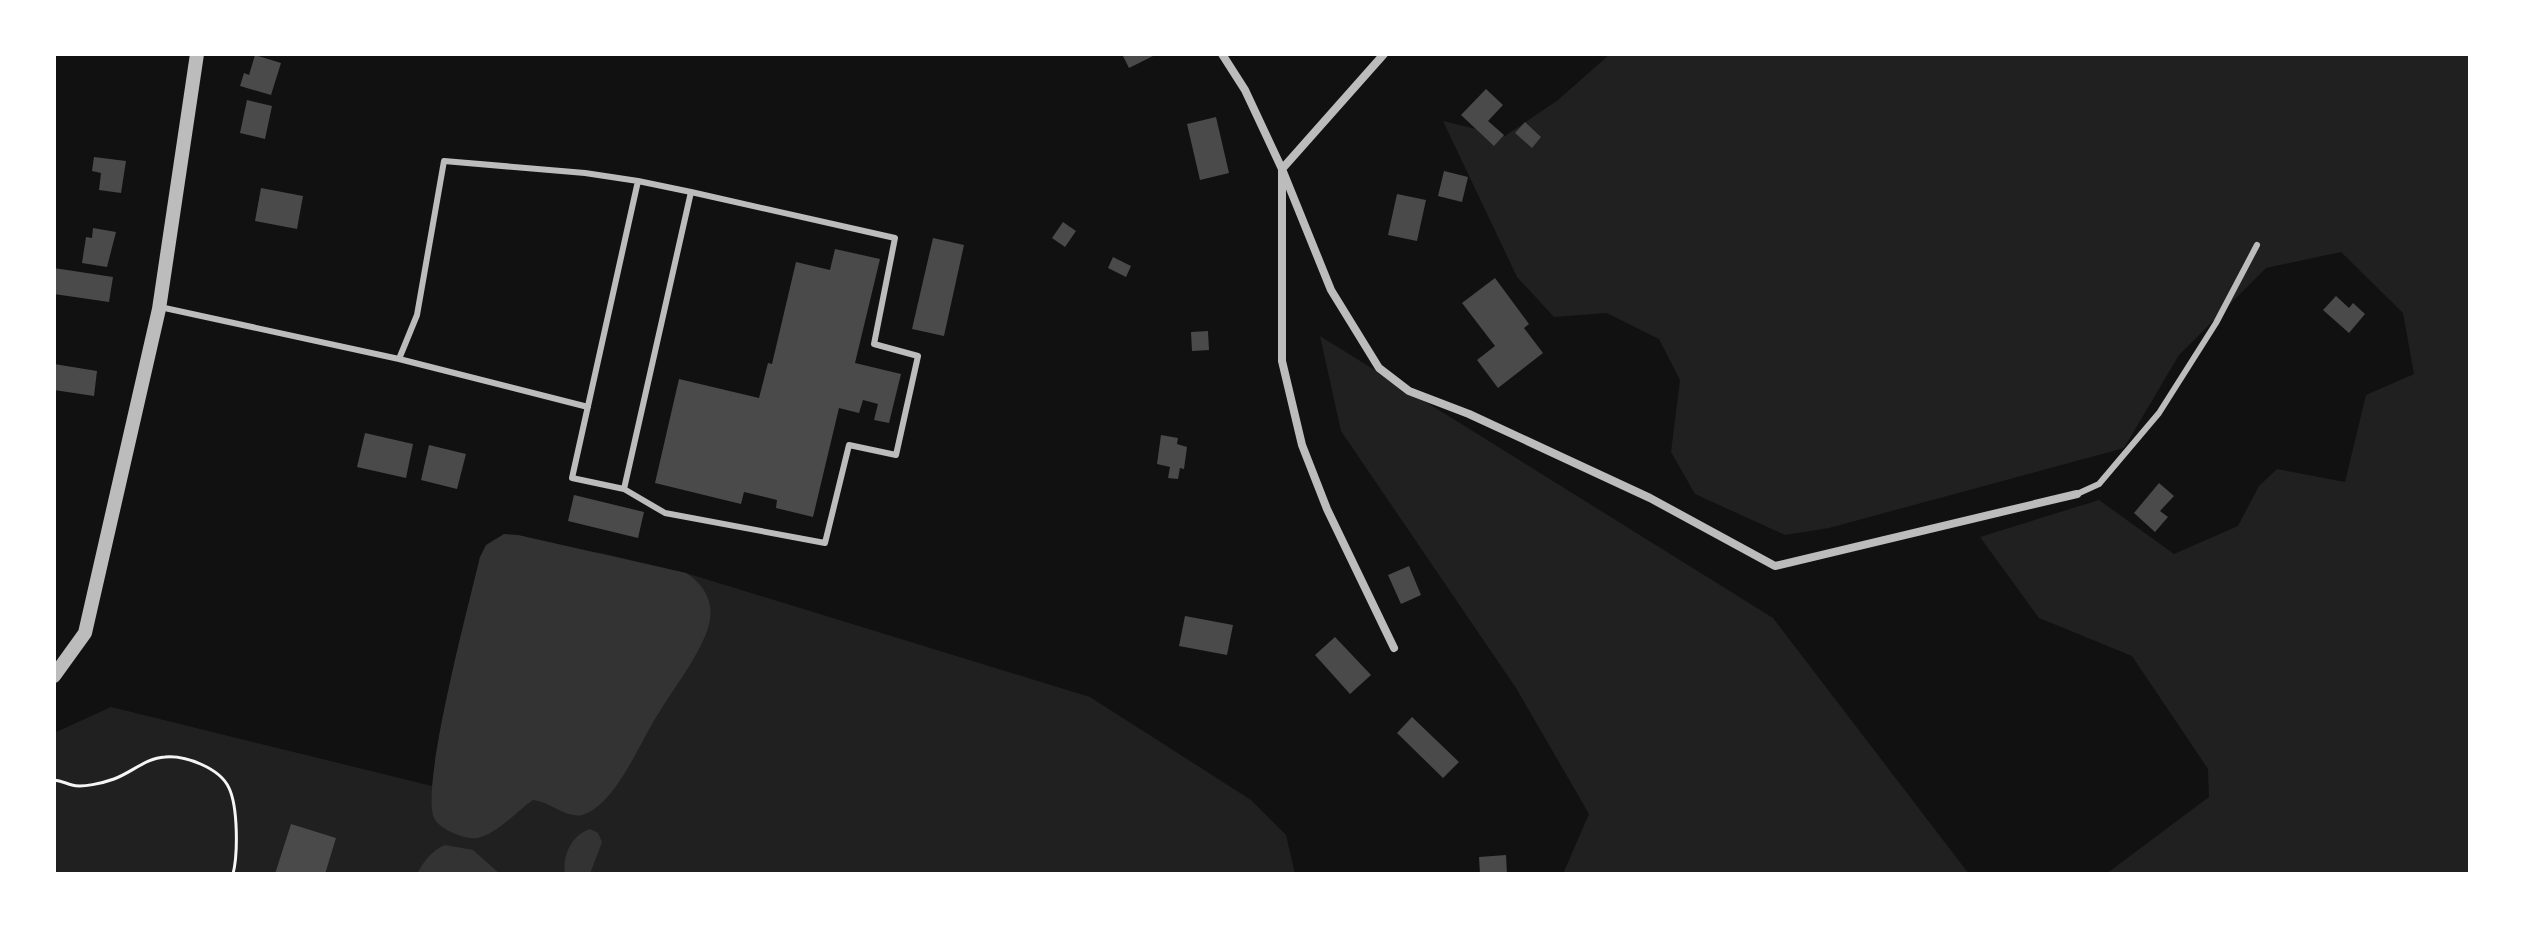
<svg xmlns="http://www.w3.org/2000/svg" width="2524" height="928" viewBox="0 0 2524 928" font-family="'Fira Sans Condensed',sans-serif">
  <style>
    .green { fill: #202020 }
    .water { fill: #333 }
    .building { fill: #4a4a4a }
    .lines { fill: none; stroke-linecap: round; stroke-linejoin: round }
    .path { stroke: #f5f5f5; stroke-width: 3 }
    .service { stroke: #bcbcbc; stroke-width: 6 }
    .minor { stroke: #bcbcbc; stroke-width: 8 }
    .tertiary { stroke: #bcbcbc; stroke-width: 14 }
  </style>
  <rect width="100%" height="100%" fill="#111"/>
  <path class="green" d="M1610,54H2470V874H2106L2209,797L2208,769L2132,656L2039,618L1980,537L2099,500L2174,554L2238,526L2259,486L2277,469L2345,482L2366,395L2414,374L2403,313L2341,252L2266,268L2179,355L2124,448L1829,528L1785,535L1695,494L1671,452L1680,380L1659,339L1607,313L1554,317L1517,277L1443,121L1505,136L1558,100Z
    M1320,336L1773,618L1969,874H1563L1589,814L1516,688L1341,431Z
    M493,540L601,553L686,573L1090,697L1251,800L1286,835L1295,874H54V733L111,707L432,786L439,738L480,557Z"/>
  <path class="water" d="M504,534L518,535L686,573C702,583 713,599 710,619C707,645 674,688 660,711C641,739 618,801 585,814C568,821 550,801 533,800C517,811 496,835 477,838C465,840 439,829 434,818C420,787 470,600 480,557L486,545Z
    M590,829L598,833L602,842L590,874H565C562,855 572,835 590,829Z
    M445,845L473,850L500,874H417C424,861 431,851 445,845Z"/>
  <path class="building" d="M1122,54H1157L1129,68Z
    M255,55L281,63L271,95L240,86L244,73L249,75Z
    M1486,89L1503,105L1488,121L1504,135L1494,146L1461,115Z
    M247,100L272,106L265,139L240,133Z
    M1216,117L1229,173L1200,180L1187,124Z
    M1525,122L1541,137L1532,148L1515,133Z
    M94,157L126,161L121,193L99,190L101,173L92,171Z
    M1444,171L1468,177L1462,202L1438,196Z
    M261,188L303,196L297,229L255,221Z
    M1397,194L1426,200L1417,241L1388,235Z
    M1063,222L1076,231L1065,247L1052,238Z
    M93,228L116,232L107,267L82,263L86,237L92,238Z
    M933,238L964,245L944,336L912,329Z
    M835,249L880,259L855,363L901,374L889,423L874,420L878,404L863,400L859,413L839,408L813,517L776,508L777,500L744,492L741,504L655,483L679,379L759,398L768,363L772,364L796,262L830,270Z
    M1113,257L1131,266L1126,277L1108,268Z
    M54,268L113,277L109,302L54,294Z
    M1495,278L1529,324L1524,328L1543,353L1498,388L1477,360L1495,346L1462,303Z
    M2336,296L2349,308L2353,303L2365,314L2349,333L2323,310Z
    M1208,331L1209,350L1192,351L1191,332Z
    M54,364L97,371L94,396L54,390Z
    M365,433L413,444L406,478L357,467Z
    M1161,435L1178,438L1177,444L1187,447L1184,469L1180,468L1178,479L1168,478L1170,467L1157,464Z
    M429,445L466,454L457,489L421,480Z
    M2159,483L2174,496L2160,511L2168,517L2155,532L2134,513Z
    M574,495L644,512L638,538L568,521Z
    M1409,566L1421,595L1401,604L1388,575Z
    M1185,616L1233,625L1227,655L1179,646Z
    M1335,637L1371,675L1350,694L1315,655Z
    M1412,717L1459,762L1443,778L1397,733Z
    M291,824L336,838L325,874H275Z
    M1506,855L1507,874H1480L1479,857Z"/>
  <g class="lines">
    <path class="path" d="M54,780C61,781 65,783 72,785C82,788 103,783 114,779C131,773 146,758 165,757C185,755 220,768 229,788C238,807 238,854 233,874"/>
    <path class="service" d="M638,181L691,192L624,489L572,478Z
      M160,307L399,359L588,407
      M399,359L417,315L444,161L585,173L638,181
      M624,489L665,513L825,543L849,445L896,455L918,356L874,344L895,238L691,192
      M2077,494L2099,484L2159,413L2216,323L2257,245"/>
    <path class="minor" d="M1222,54L1245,90L1282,169L1331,290L1379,368L1409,391L1469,414L1650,498L1775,566L2077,494
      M1384,54L1282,169V361L1302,445L1327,509L1394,648"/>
    <path class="tertiary" d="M54,676L85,633L159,309L197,54"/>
  </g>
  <rect width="2524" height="928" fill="none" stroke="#ffffff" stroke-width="112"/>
</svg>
